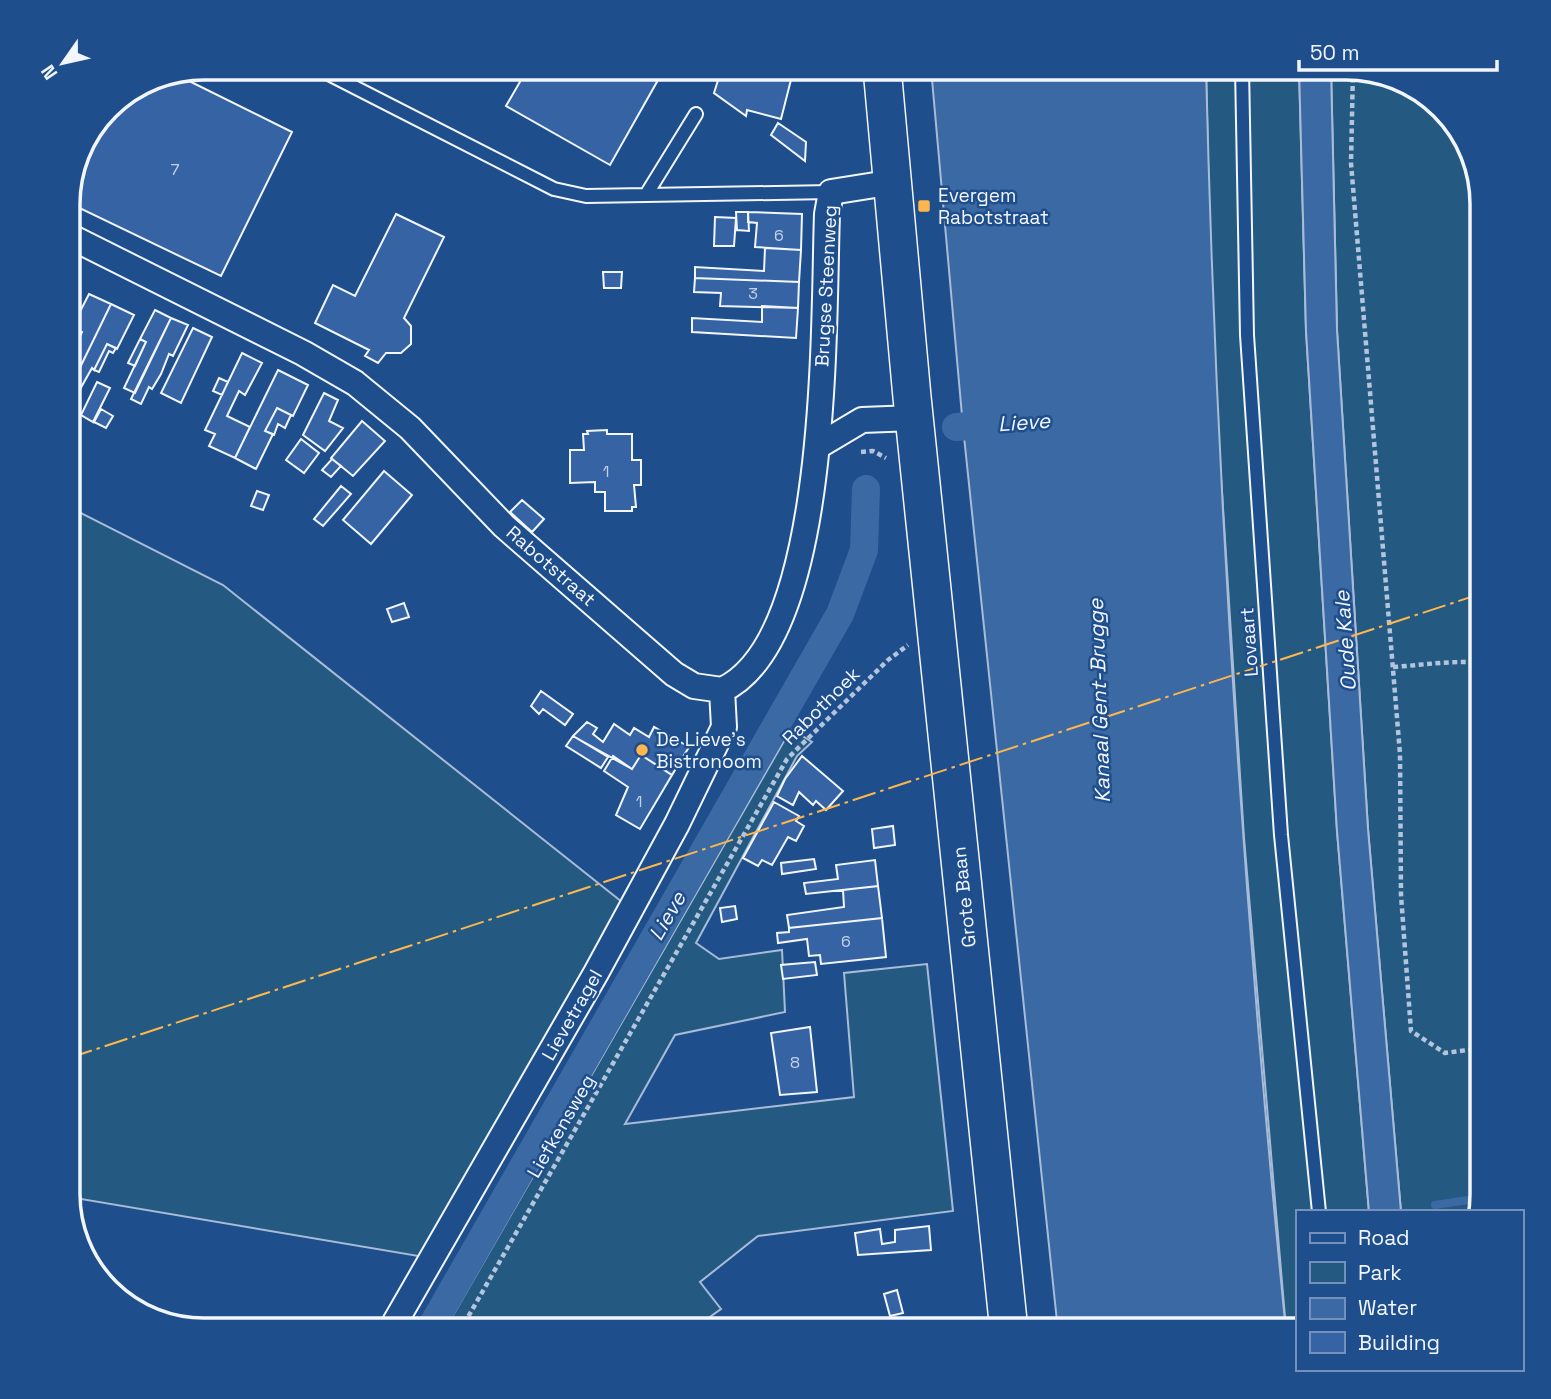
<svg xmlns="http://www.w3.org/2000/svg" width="1551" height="1399" viewBox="0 0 1551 1399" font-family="'Space Grotesk',sans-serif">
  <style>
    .green { fill: #245a82; stroke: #a8bbd7; stroke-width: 2 }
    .water { fill: #3b69a3; stroke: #a8bbd7; stroke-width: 2 }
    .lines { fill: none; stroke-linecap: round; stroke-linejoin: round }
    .stream { stroke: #3b69a3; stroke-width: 8 }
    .canal { stroke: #3b69a3; stroke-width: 28 }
    .building { fill: #3563a3; stroke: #f2f6ff; stroke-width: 2 }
    .service-casing { stroke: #f2f6ff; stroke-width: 16 }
    .minor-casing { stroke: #f2f6ff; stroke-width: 28 }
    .primary-casing { stroke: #f2f6ff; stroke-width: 40 }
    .path { stroke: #b3c4dc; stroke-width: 4.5; stroke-dasharray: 5 3.5; stroke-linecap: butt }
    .service { stroke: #1f4e8c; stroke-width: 12 }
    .minor { stroke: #1f4e8c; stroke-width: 24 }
    .primary { stroke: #1f4e8c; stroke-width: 37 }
    .power { stroke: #ffb74d; stroke-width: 2; stroke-dasharray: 24 5 3.5 5; stroke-linecap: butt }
    .poi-dot { fill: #ffb74d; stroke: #1f4e8c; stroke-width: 2.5 }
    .labels { text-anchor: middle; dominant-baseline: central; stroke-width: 5; stroke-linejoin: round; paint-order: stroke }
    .number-label { font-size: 16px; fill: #c3d1e8 }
    .poi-label { font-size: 19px; fill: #f2f6ff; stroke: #1f4e8c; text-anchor: start }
    .street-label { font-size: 19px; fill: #f2f6ff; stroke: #1f4e8c }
    .water-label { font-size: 21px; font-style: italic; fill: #f2f6ff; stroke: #1f4e8c }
    .rim { fill: none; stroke: #f2f6ff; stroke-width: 3.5 }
  </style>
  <rect width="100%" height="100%" fill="#1f4e8c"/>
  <path class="green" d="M1206,68H1299L1306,331L1337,831L1369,1212H1297V1331L1286,1329L1244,838L1212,335Z
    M1331,68C1390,68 1447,96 1472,151C1479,166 1479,188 1483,204L1482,1203L1479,1212H1401L1368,829L1337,330Z
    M69,507L223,585L622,902L424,1257L69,1197Z
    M791,729L812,742L797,756L696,943L719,959L782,950L785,1012L675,1035L625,1124L854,1097L844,973L927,964L953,1211L758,1236L700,1282L721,1309L690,1331H444Z"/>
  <path class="water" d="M931,68H1206C1216,490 1244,911 1286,1331H1058L963,427Z
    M1299,68H1331L1337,330L1368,829L1401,1212H1369L1337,831L1306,331Z"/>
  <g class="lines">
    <path class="stream" d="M1435,1205L1482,1198"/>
    <path class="canal" d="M956,427L1001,424
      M429,1331L840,614L864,550L866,489"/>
  </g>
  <path class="building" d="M528,68H637L658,80L610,165L506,106Z
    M704,68H794L781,119L747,110L746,116L714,93L720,74L717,75Z
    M181,77L292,132L221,276L69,203L82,144L114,102Z
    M778,123L806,142L805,161L771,135Z
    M736,212H748L749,231L737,230Z
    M748,212L802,214L801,250L755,247L757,223L748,222Z
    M396,214L444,237L404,318L411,326V344L401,353H386L378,363L365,356L369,350L315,323L333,285L355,296Z
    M715,217L736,218L734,246H714Z
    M765,248L801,250L799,282L695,278V267L764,271Z
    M603,272H622L621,288H604Z
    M695,278L799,282L798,308L720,306L721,293L694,292Z
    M89,294L111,304L73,382L69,380V362L82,332L72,327Z
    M111,304L134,315L117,349L107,344L94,370L92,368L79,391L71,386Z
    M762,306L798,308L796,338L692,332V318L762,322Z
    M155,310L171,318L135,393L124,388L146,342L140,339Z
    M171,318L188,325L173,356L169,354L161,374L152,389L149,387L141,404L131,399Z
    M193,328L212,337L181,403L161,393Z
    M140,339L146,342L135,366L128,363Z
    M107,344L116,348L113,353L109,351L99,372L94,370Z
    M242,353L262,363L245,395L239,391L227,416L250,427L235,458L209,446L215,434L205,430Z
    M278,370L308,385L293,416L277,408L265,431L273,434L256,469L235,458Z
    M219,378L228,382L222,395L213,391Z
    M97,382L110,388L93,422L81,415Z
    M324,393L338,400L329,421L343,428L325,451L303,435Z
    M277,408L291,415L285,428L278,424L274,435L265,431Z
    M101,409L113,416L106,428L94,422Z
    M362,421L385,441L353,476L331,458Z
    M607,430V434H632V460H641V485H634L636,507H632V511H605V492H595V482L570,483V450H584L583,434H588L587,431Z
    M301,439L319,453L304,473L286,460Z
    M332,459L341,466L331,477L322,470Z
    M384,471L412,495L371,544L343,520Z
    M341,486L351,494L323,526L314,519Z
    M257,491L269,495L263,510L251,506Z
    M522,500L544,519L532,532L510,512Z
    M404,603L409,617L392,622L387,609Z
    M541,691L573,714L565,725L543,709L539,714L531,706Z
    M587,722L597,728L593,734L603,742L614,724L630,735L634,728L649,737L654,727L689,747L672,775L641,755L632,769L573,736Z
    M573,736L608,757L601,768L566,746Z
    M641,755L672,775L640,829L616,815L628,787L604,771L613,756L632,769Z
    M802,756L843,791L826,810L816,801L813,805L799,792L793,805L777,796L785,779Z
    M774,802L799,816L796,821L804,826L796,841L788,837L772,865L762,860L758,866L743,858Z
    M893,826L895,845L874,848L872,829Z
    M814,859L816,869L782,874L781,863Z
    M875,860L878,886L806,894L804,883L838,879L836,865Z
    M878,886L882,918L789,928L787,915L844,907L843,890Z
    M735,906L737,919L722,922L720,908Z
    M882,918L886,957L821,964L820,955L809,956L807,939L778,943L777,933L789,932V928Z
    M815,962L817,975L783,979L781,965Z
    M810,1027L817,1092L780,1095L771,1033Z
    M929,1226L931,1250L858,1255L855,1233L880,1229L882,1244L895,1242V1230Z
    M897,1290L903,1313L890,1316L884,1294Z
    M732,1319L741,1331H716Z"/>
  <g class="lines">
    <g class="service-casing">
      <path id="service" d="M317,68L554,189L586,196L831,192
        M1242,68L1247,335L1281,835L1319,1212
        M646,195L696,114"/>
    </g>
    <g class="minor-casing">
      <path id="minor" d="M69,236L303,353L355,383L410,428L504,526L674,674L694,686L722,690C831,640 823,320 827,214L831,192L894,182
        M820,445L862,420L914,418
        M390,1331L596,973L677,824L724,727L722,690"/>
    </g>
    <g class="primary-casing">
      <path id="primary" d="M882,68L912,397L1009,1331"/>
    </g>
    <path class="path" d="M1353,69L1351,163L1400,754L1401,895L1411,1031L1445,1053L1483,1048
      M861,452L873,451L886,458
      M1393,667C1424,665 1452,660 1483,663
      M460,1331L787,759L888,660L908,645"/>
    <use href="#service" class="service"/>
    <use href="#minor" class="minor"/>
    <use href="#primary" class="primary"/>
    <path class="power" d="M69,1058L1483,593"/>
  </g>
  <g class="poi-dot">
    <rect x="917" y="199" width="14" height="14" rx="3.5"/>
    <circle cx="642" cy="750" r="7"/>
  </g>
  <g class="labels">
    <g class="number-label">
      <text x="175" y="169">7</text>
      <text x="779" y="235">6</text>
      <text x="753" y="293">3</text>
      <text x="606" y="471">1</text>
      <text x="639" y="801">1</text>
      <text x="846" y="941">6</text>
      <text x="795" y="1062">8</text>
    </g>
    <g class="poi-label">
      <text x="938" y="195">Evergem<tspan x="938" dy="22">Rabotstraat</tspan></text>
      <text x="656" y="739">De Lieve's<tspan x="656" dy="22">Bistronoom</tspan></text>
    </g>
    <g class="street-label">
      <text transform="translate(826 286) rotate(-87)">Brugse Steenweg</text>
      <text transform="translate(551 566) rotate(41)">Rabotstraat</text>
      <text transform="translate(1249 642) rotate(-94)">Lovaart</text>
      <text transform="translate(821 706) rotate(-45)">Rabothoek</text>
      <text transform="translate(964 897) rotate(-96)">Grote Baan</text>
      <text transform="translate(572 1015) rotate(-60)">Lievetragel</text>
      <text transform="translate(561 1126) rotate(-60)">Liefkensweg</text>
    </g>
    <g class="water-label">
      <text transform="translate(1024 422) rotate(-4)">Lieve</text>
      <text transform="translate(1345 641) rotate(-94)">Oude Kale</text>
      <text transform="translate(1099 701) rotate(-92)">Kanaal Gent-Brugge</text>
      <text transform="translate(667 916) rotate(-60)">Lieve</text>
    </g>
  </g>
  <path d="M0 0H1551V1399H0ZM204 80H1346A124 124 0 0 1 1470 204V1194A124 124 0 0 1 1346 1318H204A124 124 0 0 1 80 1194V204A124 124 0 0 1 204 80Z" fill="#1f4e8c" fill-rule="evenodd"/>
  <path class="rim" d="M204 80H1346A124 124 0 0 1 1470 204V1194A124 124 0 0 1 1346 1318H204A124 124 0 0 1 80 1194V204A124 124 0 0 1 204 80Z"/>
  <rect x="1296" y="1210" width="228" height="161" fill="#1f4e8c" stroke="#7391ba" stroke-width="2"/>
  <rect x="1310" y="1233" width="35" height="10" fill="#1f4e8c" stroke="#7391ba" stroke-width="2"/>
  <text x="1358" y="1245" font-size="21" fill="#f2f6ff">Road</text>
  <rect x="1310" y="1262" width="35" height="21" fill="#245a82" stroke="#7391ba" stroke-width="2"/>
  <text x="1358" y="1280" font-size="21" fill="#f2f6ff">Park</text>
  <rect x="1310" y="1298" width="35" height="21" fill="#3b69a3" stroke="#7391ba" stroke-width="2"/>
  <text x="1358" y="1315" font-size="21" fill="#f2f6ff">Water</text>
  <rect x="1310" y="1332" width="35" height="21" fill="#3563a3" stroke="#7391ba" stroke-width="2"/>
  <text x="1358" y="1350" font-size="21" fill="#f2f6ff">Building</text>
  <g transform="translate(63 63) rotate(236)" stroke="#1f4e8c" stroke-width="5" paint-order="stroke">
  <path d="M0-5L12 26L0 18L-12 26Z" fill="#f2f6ff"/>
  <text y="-10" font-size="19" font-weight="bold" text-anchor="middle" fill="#f2f6ff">N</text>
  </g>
  <path d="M1299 60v10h198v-10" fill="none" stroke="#f2f6ff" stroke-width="3.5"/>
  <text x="1310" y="60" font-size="21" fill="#f2f6ff" stroke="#1f4e8c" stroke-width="5" paint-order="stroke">50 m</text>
</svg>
